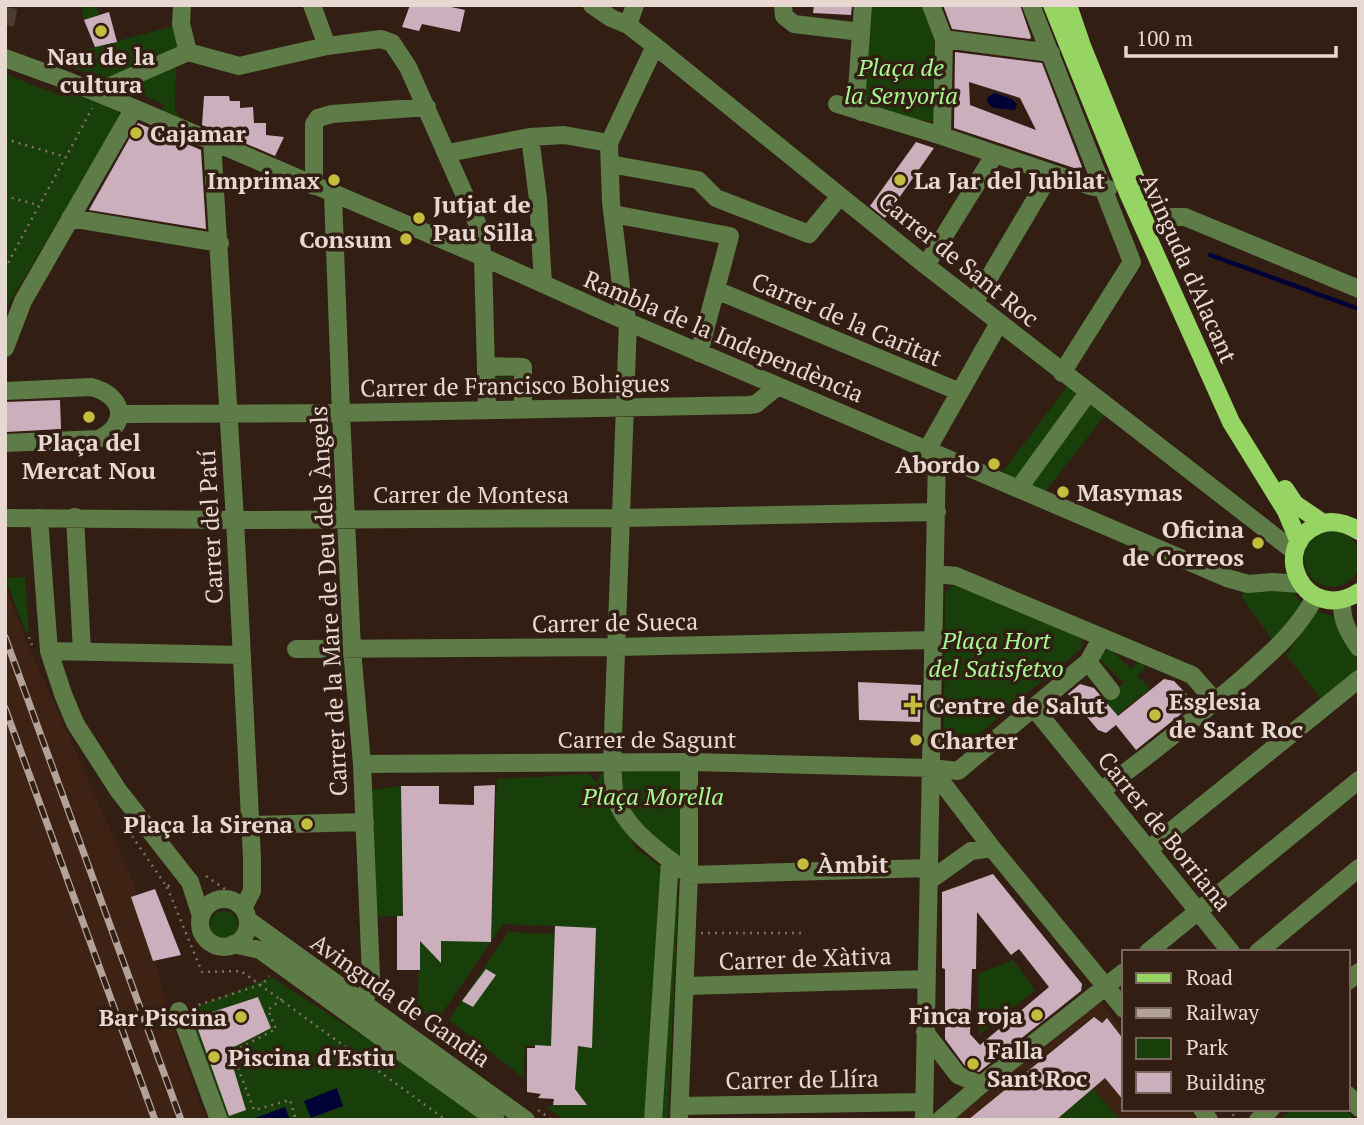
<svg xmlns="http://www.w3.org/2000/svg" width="1364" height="1125" viewBox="0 0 1364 1125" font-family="'PT Serif',serif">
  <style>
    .built { fill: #3e2315 }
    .green { fill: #183f0a }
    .water { fill: #000237 }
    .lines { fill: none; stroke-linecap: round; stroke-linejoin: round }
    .stream { stroke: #000237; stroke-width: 4.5 }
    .building { fill: #ccafbc; fill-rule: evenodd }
    .minor-tunnel { stroke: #4d3a30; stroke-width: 18; stroke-dasharray: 18 9; stroke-linecap: butt }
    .path { stroke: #827067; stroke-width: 2.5; stroke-dasharray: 2 5; stroke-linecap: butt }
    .minor { stroke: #5d7c47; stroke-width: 18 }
    .major { stroke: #96d563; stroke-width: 18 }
    .rail-casing { stroke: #b3a29a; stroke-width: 7 }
    .rail { stroke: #321e13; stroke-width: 4.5; stroke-dasharray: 13; stroke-linecap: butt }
    .poi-dot { fill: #c4bd3e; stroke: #321e13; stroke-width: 2.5 }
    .labels { text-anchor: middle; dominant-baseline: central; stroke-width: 7; stroke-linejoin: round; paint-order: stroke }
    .poi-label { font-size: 24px; font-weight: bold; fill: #e7d8d1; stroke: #321e13; text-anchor: start }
    .park-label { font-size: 24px; font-style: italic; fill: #a5f78f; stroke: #321e13 }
    .street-label { font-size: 24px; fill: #e7d8d1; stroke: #321e13 }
  </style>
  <rect width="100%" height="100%" fill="#321e13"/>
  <path class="built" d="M5,584L26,640L134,883L170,1017L206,1120H5Z
    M1099,1001L1124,1032V1109H1188L1196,1120H954Z"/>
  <path class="green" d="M81,5H95L100,15L84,20Z
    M188,5L176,66L175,110L181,119L160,114L164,104L113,83L95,88L100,79L56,59L53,67L46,66L48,54L77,52L177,25Z
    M870,5H926L934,28L935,122L869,111L865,102Z
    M5,74L64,97L70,89L115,107L121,117L5,310Z
    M496,377H512L514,397L497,396Z
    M1072,380L1109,410L1041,497L997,479Z
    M1304 559a28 28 0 1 1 56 0a28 28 0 1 1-56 0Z
    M25,577L29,632L26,633L5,578Z
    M959,582L1081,635L1082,648L958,751L944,745L945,592Z
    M1290,589L1302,604L1273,641L1241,596L1246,590Z
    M1317,611L1334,617L1359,663V673L1324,703L1286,655Z
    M1109,648L1131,669L1139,662L1143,664L1145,669L1137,675L1150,689L1117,715L1104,698L1124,683L1099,658Z
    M623,766L682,767V863L626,811L619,792Z
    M588,774L598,783L599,774H605L610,808L638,850L676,877L678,903L668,1120H564L546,1107L553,1105H587L575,1089L578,1046L592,1047L595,928L503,924L436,1022L417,1008L420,941L441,962V941H491L497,779Z
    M401,786L403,916L376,917L369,790Z
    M210 925a14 14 0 1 1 28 0a14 14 0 1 1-28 0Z
    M508,932L555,934L551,1046H525L524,1078L449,1020Z
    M1013,960L1035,990L979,1035L978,974Z
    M271,977L494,1120H224L184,1012Z
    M1093,1088L1120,1120H1056Z
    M1292,1109H1346L1354,1120H1279Z"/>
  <path class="water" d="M995,93L1012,99L1017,104L1015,110L993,108L987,102L988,97Z
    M337,1088L343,1106L311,1118L304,1101Z
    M285,1107L290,1120H250Z"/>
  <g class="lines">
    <path class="stream" d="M1210,255L1359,309"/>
  </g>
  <path class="building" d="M410,5H442L465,10L460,32L422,24L419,31L402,27Z
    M814,5H852L851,15L813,13Z
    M943,5H1020L1031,37L1030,39L952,29Z
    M109,12L117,42L95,47L84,20Z
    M955,52L1042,63L1082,167L1080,170L954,128ZM969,82L1020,98L1036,130L970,105Z
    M204,96H229L230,101H240V108L253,107L254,123H266V135L284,137L275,156L202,125Z
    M138,123L201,150L206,229L89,210Z
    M916,142L934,148L885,218L870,206Z
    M60,400L61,429L6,432V402Z
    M1164,679L1174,681L1195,703L1136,750L1116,725L1106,733L1098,730L1068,694L1080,684L1094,688L1118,716Z
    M858,682L921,685L920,722L859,720Z
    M495,785L491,942L441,941V963L420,941V970H397V916H403L401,786H439V804L474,805V786Z
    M993,874L1082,984L1081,991L979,1072L965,1066L945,1039V969L942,968V892ZM977,912L1011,955L1019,949L1049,987L980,1045L970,1034L972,969H976Z
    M155,889L181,955L153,961L131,897Z
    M555,926L596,928L592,1048L578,1046L575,1089L587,1105H553L554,1099L538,1098L541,1094L527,1092V1048H535V1045L551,1046Z
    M486,969L496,975L473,1007L462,1001Z
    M258,997L271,1028L228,1050L246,1110L229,1116L194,1018Z
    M1094,1017L1102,1023L1107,1018L1124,1040V1101L1105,1078L1056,1120H968Z"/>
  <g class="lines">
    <path class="minor-tunnel" d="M5,25L9,5"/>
    <path class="path" d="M5,139L66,157
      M5,196L38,205
      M5,269C33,215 64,162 92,108
      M29,637L32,645
      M132,836L167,887L171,884
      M206,876L232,894
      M167,887L202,972L241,971L446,1120
      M701,933H804
      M282,999L268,1010L276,1029L232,1052L254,1110L290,1100L296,1120
      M192,1007L263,984L269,976
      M1228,1109L1235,1117L1233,1120
      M538,1110L552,1120"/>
    <path class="minor" d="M182,5L181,24L188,52
      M312,5L327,46
      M592,5L611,18L628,25L655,46L924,264L1295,552
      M783,5L784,16L794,24L861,32
      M1031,5L1132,262L1062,373
      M628,25L635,5
      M944,39L1051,53
      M655,46L609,143L611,202L623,302L628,322L612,763C613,773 613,786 615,796C625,831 663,853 689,875
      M188,52L239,66L327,46L381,39L392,43L408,67L477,223L483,257L487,409
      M5,58L68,81L134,108L483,257L628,322L1227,578L1248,584L1272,582L1301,584
      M101,90L188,52
      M837,104L942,136L944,39L931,5
      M861,112L856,104L863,5
      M942,136L1090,186L1108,189
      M530,137L538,199L543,284
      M212,141L235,520L252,858V891L243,908
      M448,153L530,137L564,135L609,143
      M610,164L698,180L716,198L809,234L840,196
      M314,186V124L318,118L332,114L427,107
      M333,194L341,413L352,649L362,764L371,976L364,1004
      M613,214L730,236L699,353
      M70,218L220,243
      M1153,222L1165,217H1185L1359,289
      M926,265L995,154
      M716,290L960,392
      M974,303L1051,173
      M5,348L23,301L134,108
      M487,366L523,367V409
      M5,391L91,387C124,395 130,425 98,439L5,443
      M119,414L341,413L749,405L756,404L778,386
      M927,450L999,323
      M1019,488L1088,393
      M75,517L82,652
      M5,518L235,520L622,518L937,512
      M39,518L49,651L63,694L75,723L118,790L190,882L201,916
      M936,574L956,576L1192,675L1216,702
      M1342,600C1341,620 1348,632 1359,648
      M296,649L617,647L934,640
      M49,651L242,655
      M1088,662L1111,691
      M1034,708L1231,952
      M362,764L689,762L931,768L958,771L1088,662L1101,639
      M931,768L992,848L1124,1009
      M1101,791C1150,754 1198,717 1244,677C1272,652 1297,631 1315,597
      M250,825L365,822
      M1149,849L1359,679
      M689,875L929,868
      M929,881L971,851L992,848
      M200 923a24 24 0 1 1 48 0a24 24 0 1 1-48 0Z
      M248,920L526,1120
      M233,944L260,950L496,1120
      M1148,952L1359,780
      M1258,952L1359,868
      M1348,981L1359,972
      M685,986L927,979
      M179,1011L219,1120
      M925,1032L958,1075L981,1085
      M1348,1095L1359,1108
      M680,1106L924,1102
      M1202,1109L1209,1120
      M653,1120L670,860
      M679,1120L689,875V762
      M924,1120L937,454
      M940,1120L981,1085L1124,972
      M1258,1120L1271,1109"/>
    <path class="major" d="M1052,5L1128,193L1231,422L1286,511L1299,542
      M1068,5L1082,46L1152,219
      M1285,489L1295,504L1323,523
      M1359,531C1346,523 1332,519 1318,525C1267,547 1305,626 1359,592"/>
    <g class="rail-casing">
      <path id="rail" d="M5,637L181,1120
        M5,708L155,1120"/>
    </g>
    <use href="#rail" class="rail"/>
  </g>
  <g class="poi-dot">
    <circle cx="101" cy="31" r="7"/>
    <circle cx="136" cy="133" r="7"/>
    <circle cx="334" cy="180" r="7"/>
    <circle cx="900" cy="180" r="7"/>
    <circle cx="419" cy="218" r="7"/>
    <circle cx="406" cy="239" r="7"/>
    <circle cx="89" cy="417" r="7"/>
    <circle cx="994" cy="464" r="7"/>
    <circle cx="1063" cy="492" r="7"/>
    <circle cx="1258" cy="543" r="7"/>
    <path d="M909.5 694.5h7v7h7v7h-7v7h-7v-7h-7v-7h7z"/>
    <circle cx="1155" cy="715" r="7"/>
    <circle cx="916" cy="740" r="7"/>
    <circle cx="307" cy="824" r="7"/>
    <circle cx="803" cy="864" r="7"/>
    <circle cx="1037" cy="1015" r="7"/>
    <circle cx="241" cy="1017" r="7"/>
    <circle cx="214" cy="1057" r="7"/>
    <circle cx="973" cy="1064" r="7"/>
  </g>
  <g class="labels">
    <g class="poi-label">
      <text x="101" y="56" text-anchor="middle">Nau de la<tspan x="101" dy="28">cultura</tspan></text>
      <text x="150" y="133">Cajamar</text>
      <text x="320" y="180" text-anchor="end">Imprimax</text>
      <text x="914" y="180">La Jar del Jubilat</text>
      <text x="433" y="204">Jutjat de<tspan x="433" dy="28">Pau Silla</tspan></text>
      <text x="392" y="239" text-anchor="end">Consum</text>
      <text x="89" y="442" text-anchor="middle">Plaça del<tspan x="89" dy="28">Mercat Nou</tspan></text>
      <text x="980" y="464" text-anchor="end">Abordo</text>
      <text x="1077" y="492">Masymas</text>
      <text x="1244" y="529" text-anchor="end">Oficina<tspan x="1244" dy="28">de Correos</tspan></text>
      <text x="1169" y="701">Esglesia<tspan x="1169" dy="28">de Sant Roc</tspan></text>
      <text x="929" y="705">Centre de Salut</text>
      <text x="930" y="740">Charter</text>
      <text x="293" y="824" text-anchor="end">Plaça la Sirena</text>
      <text x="817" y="864">Àmbit</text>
      <text x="1023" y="1015" text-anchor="end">Finca roja</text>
      <text x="227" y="1017" text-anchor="end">Bar Piscina</text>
      <text x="987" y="1050">Falla<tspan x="987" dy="28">Sant Roc</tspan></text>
      <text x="228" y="1057">Piscina d'Estiu</text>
    </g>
    <g class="park-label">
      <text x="901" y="67">Plaça de<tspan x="901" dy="28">la Senyoria</tspan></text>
      <text x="996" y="640">Plaça Hort<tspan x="996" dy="28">del Satisfetxo</tspan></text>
      <text x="653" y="796">Plaça Morella</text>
    </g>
    <g class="street-label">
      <text transform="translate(959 259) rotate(39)">Carrer de Sant Roc</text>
      <text transform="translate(1189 268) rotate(66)">Avinguda d'Alacant</text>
      <text transform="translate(847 319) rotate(23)">Carrer de la Caritat</text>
      <text transform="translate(724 336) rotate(23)">Rambla de la Independència</text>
      <text transform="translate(515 385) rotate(-1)">Carrer de Francisco Bohigues</text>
      <text x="471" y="494">Carrer de Montesa</text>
      <text transform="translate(210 527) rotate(-93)">Carrer del Patí</text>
      <text transform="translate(328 601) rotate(-93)">Carrer de la Mare de Deu dels Àngels</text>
      <text transform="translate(615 622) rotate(-1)">Carrer de Sueca</text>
      <text x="647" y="739">Carrer de Sagunt</text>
      <text transform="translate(1165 831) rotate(51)">Carrer de Borriana</text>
      <text transform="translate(805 958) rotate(-2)">Carrer de Xàtiva</text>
      <text transform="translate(401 1000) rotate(35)">Avinguda de Gandia</text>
      <text transform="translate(802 1079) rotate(-1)">Carrer de Llíra</text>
    </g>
  </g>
  <rect width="1364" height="1125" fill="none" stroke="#e7d8d1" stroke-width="14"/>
  <rect x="1122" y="950" width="228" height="161" fill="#321e13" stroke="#7a685f" stroke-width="2"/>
  <rect x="1136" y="973" width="35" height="10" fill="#96d563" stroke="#7a685f" stroke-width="2"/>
  <text x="1186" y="985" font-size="21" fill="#e7d8d1">Road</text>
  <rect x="1136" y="1008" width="35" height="10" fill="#b3a29a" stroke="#7a685f" stroke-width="2"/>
  <text x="1186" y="1020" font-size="21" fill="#e7d8d1">Railway</text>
  <rect x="1136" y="1038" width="35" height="21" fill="#183f0a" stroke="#7a685f" stroke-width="2"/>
  <text x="1186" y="1055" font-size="21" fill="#e7d8d1">Park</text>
  <rect x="1136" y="1072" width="35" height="21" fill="#ccafbc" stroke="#7a685f" stroke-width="2"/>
  <text x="1186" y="1090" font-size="21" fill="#e7d8d1">Building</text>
  <path d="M1126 46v10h210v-10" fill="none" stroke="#e7d8d1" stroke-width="3.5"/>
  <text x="1136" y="46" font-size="21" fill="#e7d8d1" stroke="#321e13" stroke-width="5" paint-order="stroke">100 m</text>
</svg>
